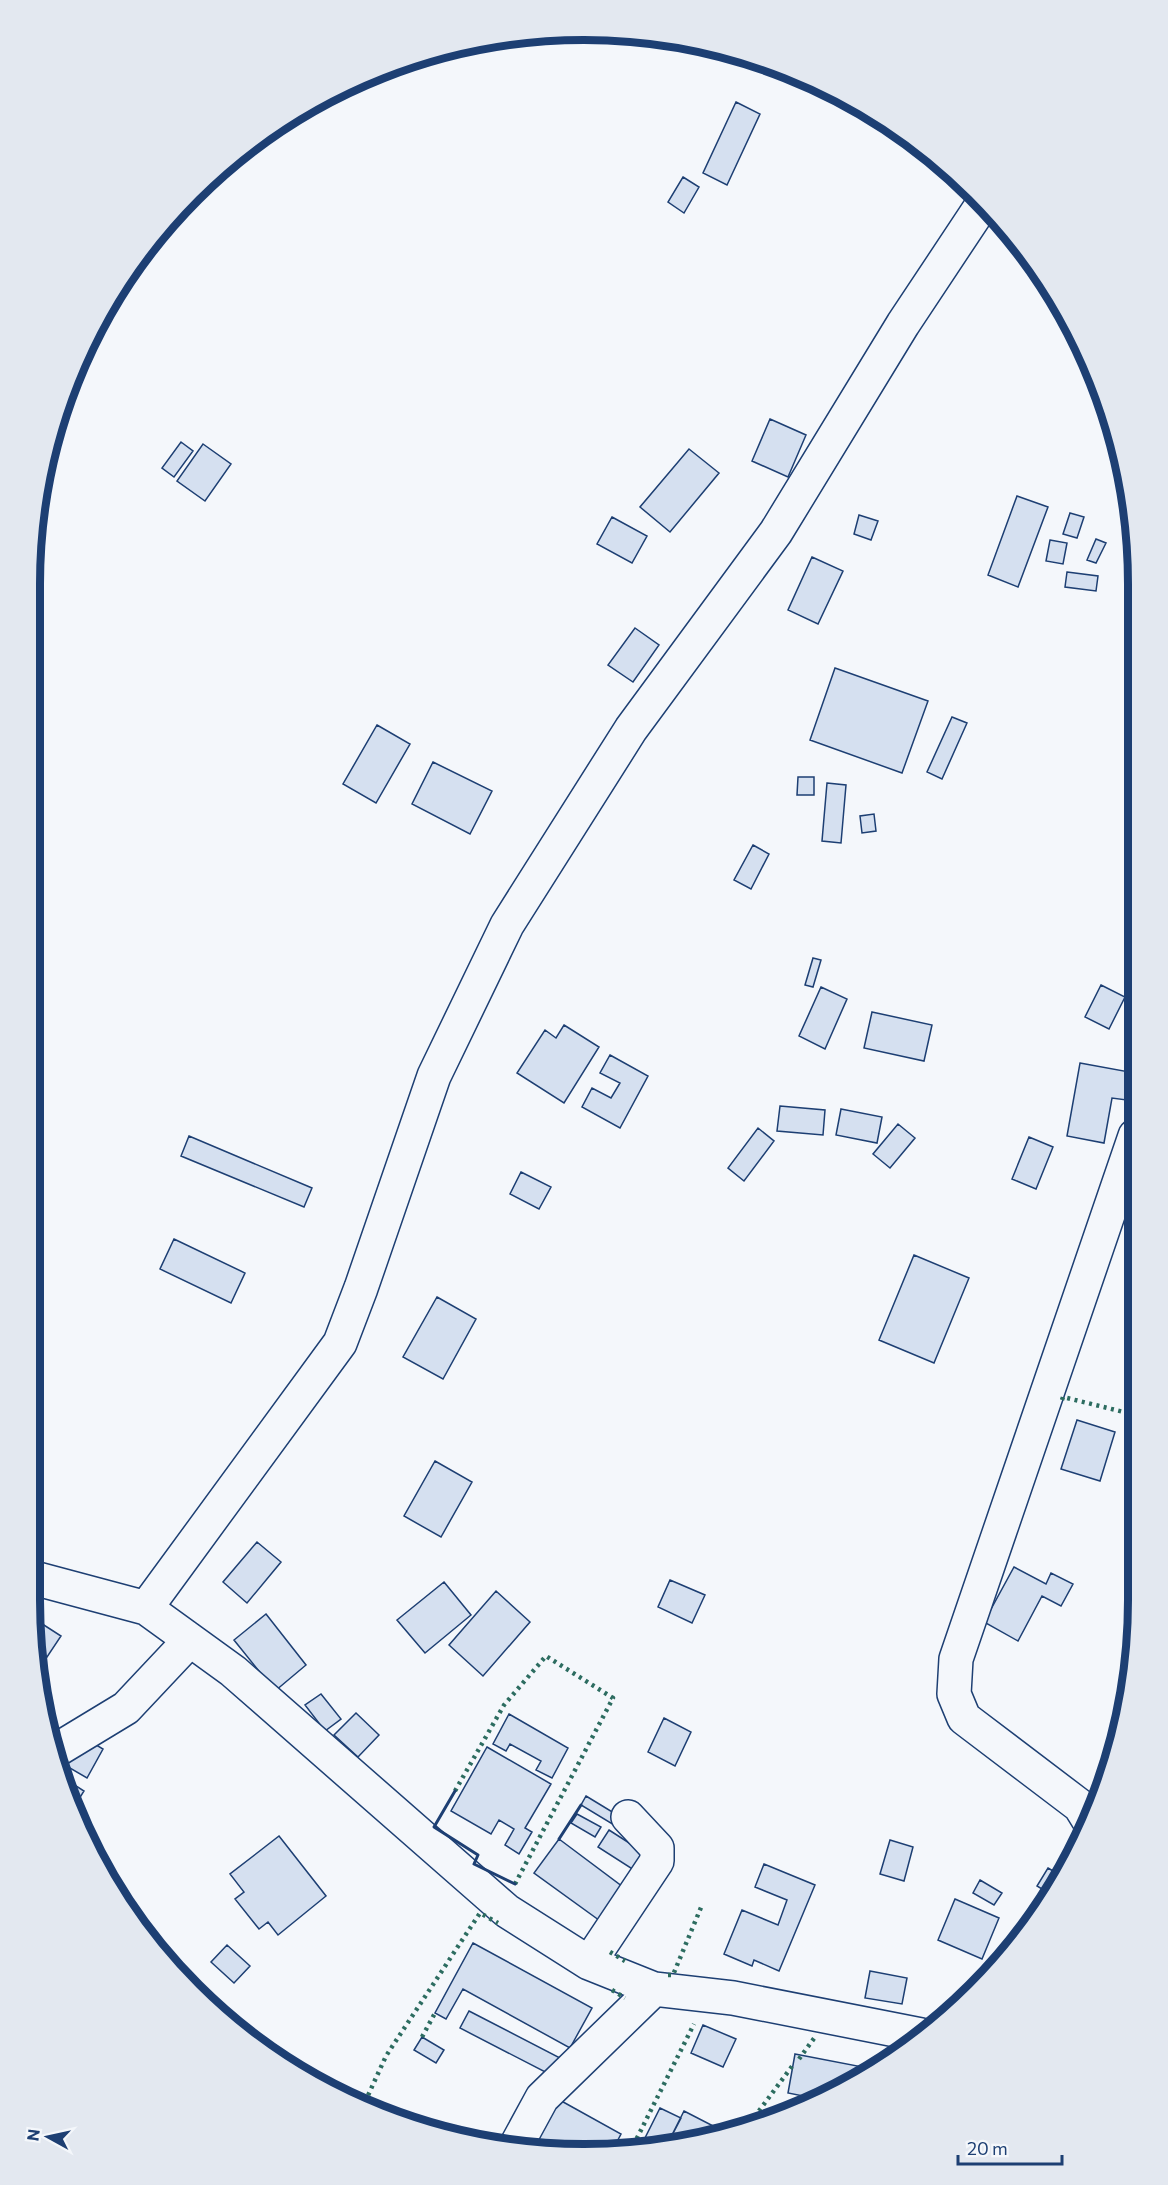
<svg xmlns="http://www.w3.org/2000/svg" width="1168" height="2185" viewBox="0 0 1168 2185" font-family="Commissioner,sans-serif">
  <style>
    .building { fill: #d5e0f0; stroke: #1d3f73; stroke-width: 1.5 }
    .lines { fill: none; stroke-linecap: round; stroke-linejoin: round }
    .minor-casing { stroke: #1d3f73; stroke-width: 36 }
    .minor { stroke: #f4f7fb; stroke-width: 33 }
    .hedge { stroke: #2c6c60; stroke-width: 4.5; stroke-dasharray: 3 4.5; stroke-linecap: butt }
    .wall { stroke: #1d3f73; stroke-width: 3 }
    .rim { fill: none; stroke: #1d3f73; stroke-width: 8 }
  </style>
  <rect width="100%" height="100%" fill="#f4f7fb"/>
  <path class="building" d="M736,102L760,114L727,185L703,173Z
    M683,177L699,187L684,213L668,202Z
    M770,419L806,435L788,477L752,461Z
    M181,442L193,451L174,477L162,468Z
    M203,444L231,464L205,501L177,481Z
    M689,449L719,473L670,532L640,507Z
    M1017,496L1048,507L1018,587L988,575Z
    M1070,513L1084,517L1077,538L1063,534Z
    M859,515L878,521L871,540L854,534Z
    M612,517L647,536L632,563L597,544Z
    M1096,539L1106,543L1096,563L1087,560Z
    M1050,540L1067,543L1063,564L1046,561Z
    M812,557L843,571L818,624L788,610Z
    M1067,572L1098,576L1096,591L1065,587Z
    M635,628L659,645L633,682L608,665Z
    M835,668L928,701L902,773L810,740Z
    M952,717L967,723L942,779L927,772Z
    M377,725L410,744L376,803L343,784Z
    M433,762L492,791L470,834L412,804Z
    M798,777H814V795H797Z
    M827,783L846,785L841,843L822,841Z
    M874,814L876,831L862,833L860,816Z
    M753,845L769,854L751,889L734,880Z
    M813,958L821,960L813,987L805,985Z
    M1101,985L1125,997L1109,1029L1085,1017Z
    M821,987L847,999L825,1049L799,1036Z
    M872,1012L932,1025L924,1061L864,1048Z
    M564,1025L599,1047L564,1103L517,1073L545,1030L556,1038Z
    M610,1055L648,1076L620,1128L582,1107L592,1088L611,1098L620,1083L600,1073Z
    M1080,1063L1135,1073L1134,1101L1112,1098L1104,1143L1067,1136Z
    M780,1106L825,1110L823,1135L777,1131Z
    M841,1109L882,1117L877,1143L836,1135Z
    M898,1124L915,1138L890,1168L873,1154Z
    M758,1128L774,1141L744,1181L728,1168Z
    M189,1136L312,1188L304,1207L181,1156Z
    M1029,1137L1053,1147L1036,1189L1012,1179Z
    M521,1172L551,1187L539,1209L510,1194Z
    M174,1239L245,1273L231,1303L160,1269Z
    M914,1255L969,1278L934,1363L879,1340Z
    M437,1297L476,1319L443,1379L403,1357Z
    M1077,1420L1115,1432L1100,1481L1061,1469Z
    M435,1461L472,1482L441,1537L404,1516Z
    M257,1542L281,1562L247,1603L223,1582Z
    M1014,1567L1046,1584L1051,1573L1073,1584L1061,1606L1042,1596L1018,1641L984,1622Z
    M670,1580L705,1595L692,1623L658,1607Z
    M444,1582L471,1615L425,1653L397,1620Z
    M496,1591L530,1622L483,1676L449,1645Z
    M266,1614L306,1665L275,1691L234,1640Z
    M33,1618L61,1636L47,1657L38,1652Z
    M321,1694L341,1719L325,1731L305,1705Z
    M356,1713L379,1735L358,1757L334,1735Z
    M509,1714L568,1748L552,1778L536,1770L541,1761L510,1744L506,1751L493,1744Z
    M664,1718L691,1732L675,1766L648,1752Z
    M65,1726L103,1749L87,1778L56,1760Z
    M487,1747L551,1784L525,1828L532,1832L519,1854L505,1845L514,1829L499,1820L491,1834L451,1811Z
    M59,1775L84,1791L74,1807L60,1779Z
    M586,1796L619,1816L614,1825L581,1805Z
    M577,1814L601,1827L595,1837L571,1823Z
    M609,1830L648,1855L637,1872L598,1847Z
    M279,1836L326,1896L278,1935L268,1922L259,1929L235,1899L244,1892L230,1874Z
    M559,1839L627,1890L603,1923L534,1873Z
    M890,1840L913,1847L904,1881L880,1874Z
    M764,1864L815,1885L779,1971L754,1960L752,1966L724,1954L742,1910L778,1925L787,1900L755,1887Z
    M1048,1868L1060,1875L1050,1894L1037,1886Z
    M980,1880L1002,1893L994,1905L973,1893Z
    M955,1899L999,1918L982,1959L938,1940Z
    M473,1943L592,2008L570,2048L463,1989L446,2019L435,2013Z
    M227,1945L250,1966L234,1983L211,1962Z
    M870,1971L907,1978L902,2004L865,1998Z
    M469,2011L562,2059L553,2076L460,2028Z
    M703,2025L736,2039L723,2067L691,2053Z
    M422,2037L444,2050L436,2063L414,2050Z
    M795,2054L868,2068L818,2099L788,2093Z
    M556,2098L621,2134L611,2153L530,2145Z
    M660,2108L681,2118L668,2143L639,2150Z
    M684,2111L721,2130L668,2143Z"/>
  <g class="lines">
    <g class="minor-casing">
      <path id="minor" d="M30,1577L146,1608L233,1671L507,1911L589,1963L654,1989L733,1998L921,2035
        M146,1608L340,1343L361,1288L434,1076L507,925L631,729L776,532L903,324L982,205
        M55,1751L126,1708L190,1640
        M1088,1819L1080,1806L964,1718L954,1694L956,1659L1135,1136
        M589,1963L657,1861V1848L628,1817
        M517,2144L542,2098L654,1989"/>
    </g>
    <use href="#minor" class="minor"/>
    <path class="hedge" d="M1062,1400L1063,1397L1136,1415
      M1136,1484L1132,1524L1136,1528
      M455,1791L504,1705L546,1656L613,1698L515,1884
      M610,1952L625,1961
      M668,1975H673L702,1905
      M612,1990L625,1998
      M422,2037L435,2013
      M799,2059L815,2037
      M365,2102L386,2056L480,1913L498,1923
      M750,2123L793,2065
      M630,2152L694,2024"/>
    <path class="wall" d="M455,1791L434,1827L478,1855L474,1864L515,1884
      M559,1839L581,1805"/>
  </g>
  <path d="M0 0H1168V2185H0ZM584 40H584A544 544 0 0 1 1128 584V1600A544 544 0 0 1 584 2144H584A544 544 0 0 1 40 1600V584A544 544 0 0 1 584 40Z" fill="#e3e8f0" fill-rule="evenodd"/>
  <path class="rim" d="M584 40H584A544 544 0 0 1 1128 584V1600A544 544 0 0 1 584 2144H584A544 544 0 0 1 40 1600V584A544 544 0 0 1 584 40Z"/>
  <g transform="translate(48 2137) rotate(278)" stroke="#f4f7fb" stroke-width="4.5" paint-order="stroke">
  <path d="M0-4.5L10 22L0 15L-10 22Z" fill="#1d3f73"/>
  <text y="-9" font-size="16" font-weight="bold" text-anchor="middle" fill="#1d3f73">N</text>
  </g>
  <path d="M958 2155v9h104v-9" fill="none" stroke="#1d3f73" stroke-width="3"/>
  <text x="967" y="2155" font-size="18" fill="#1d3f73" stroke="#f4f7fb" stroke-width="4.5" paint-order="stroke">20 m</text>
</svg>
